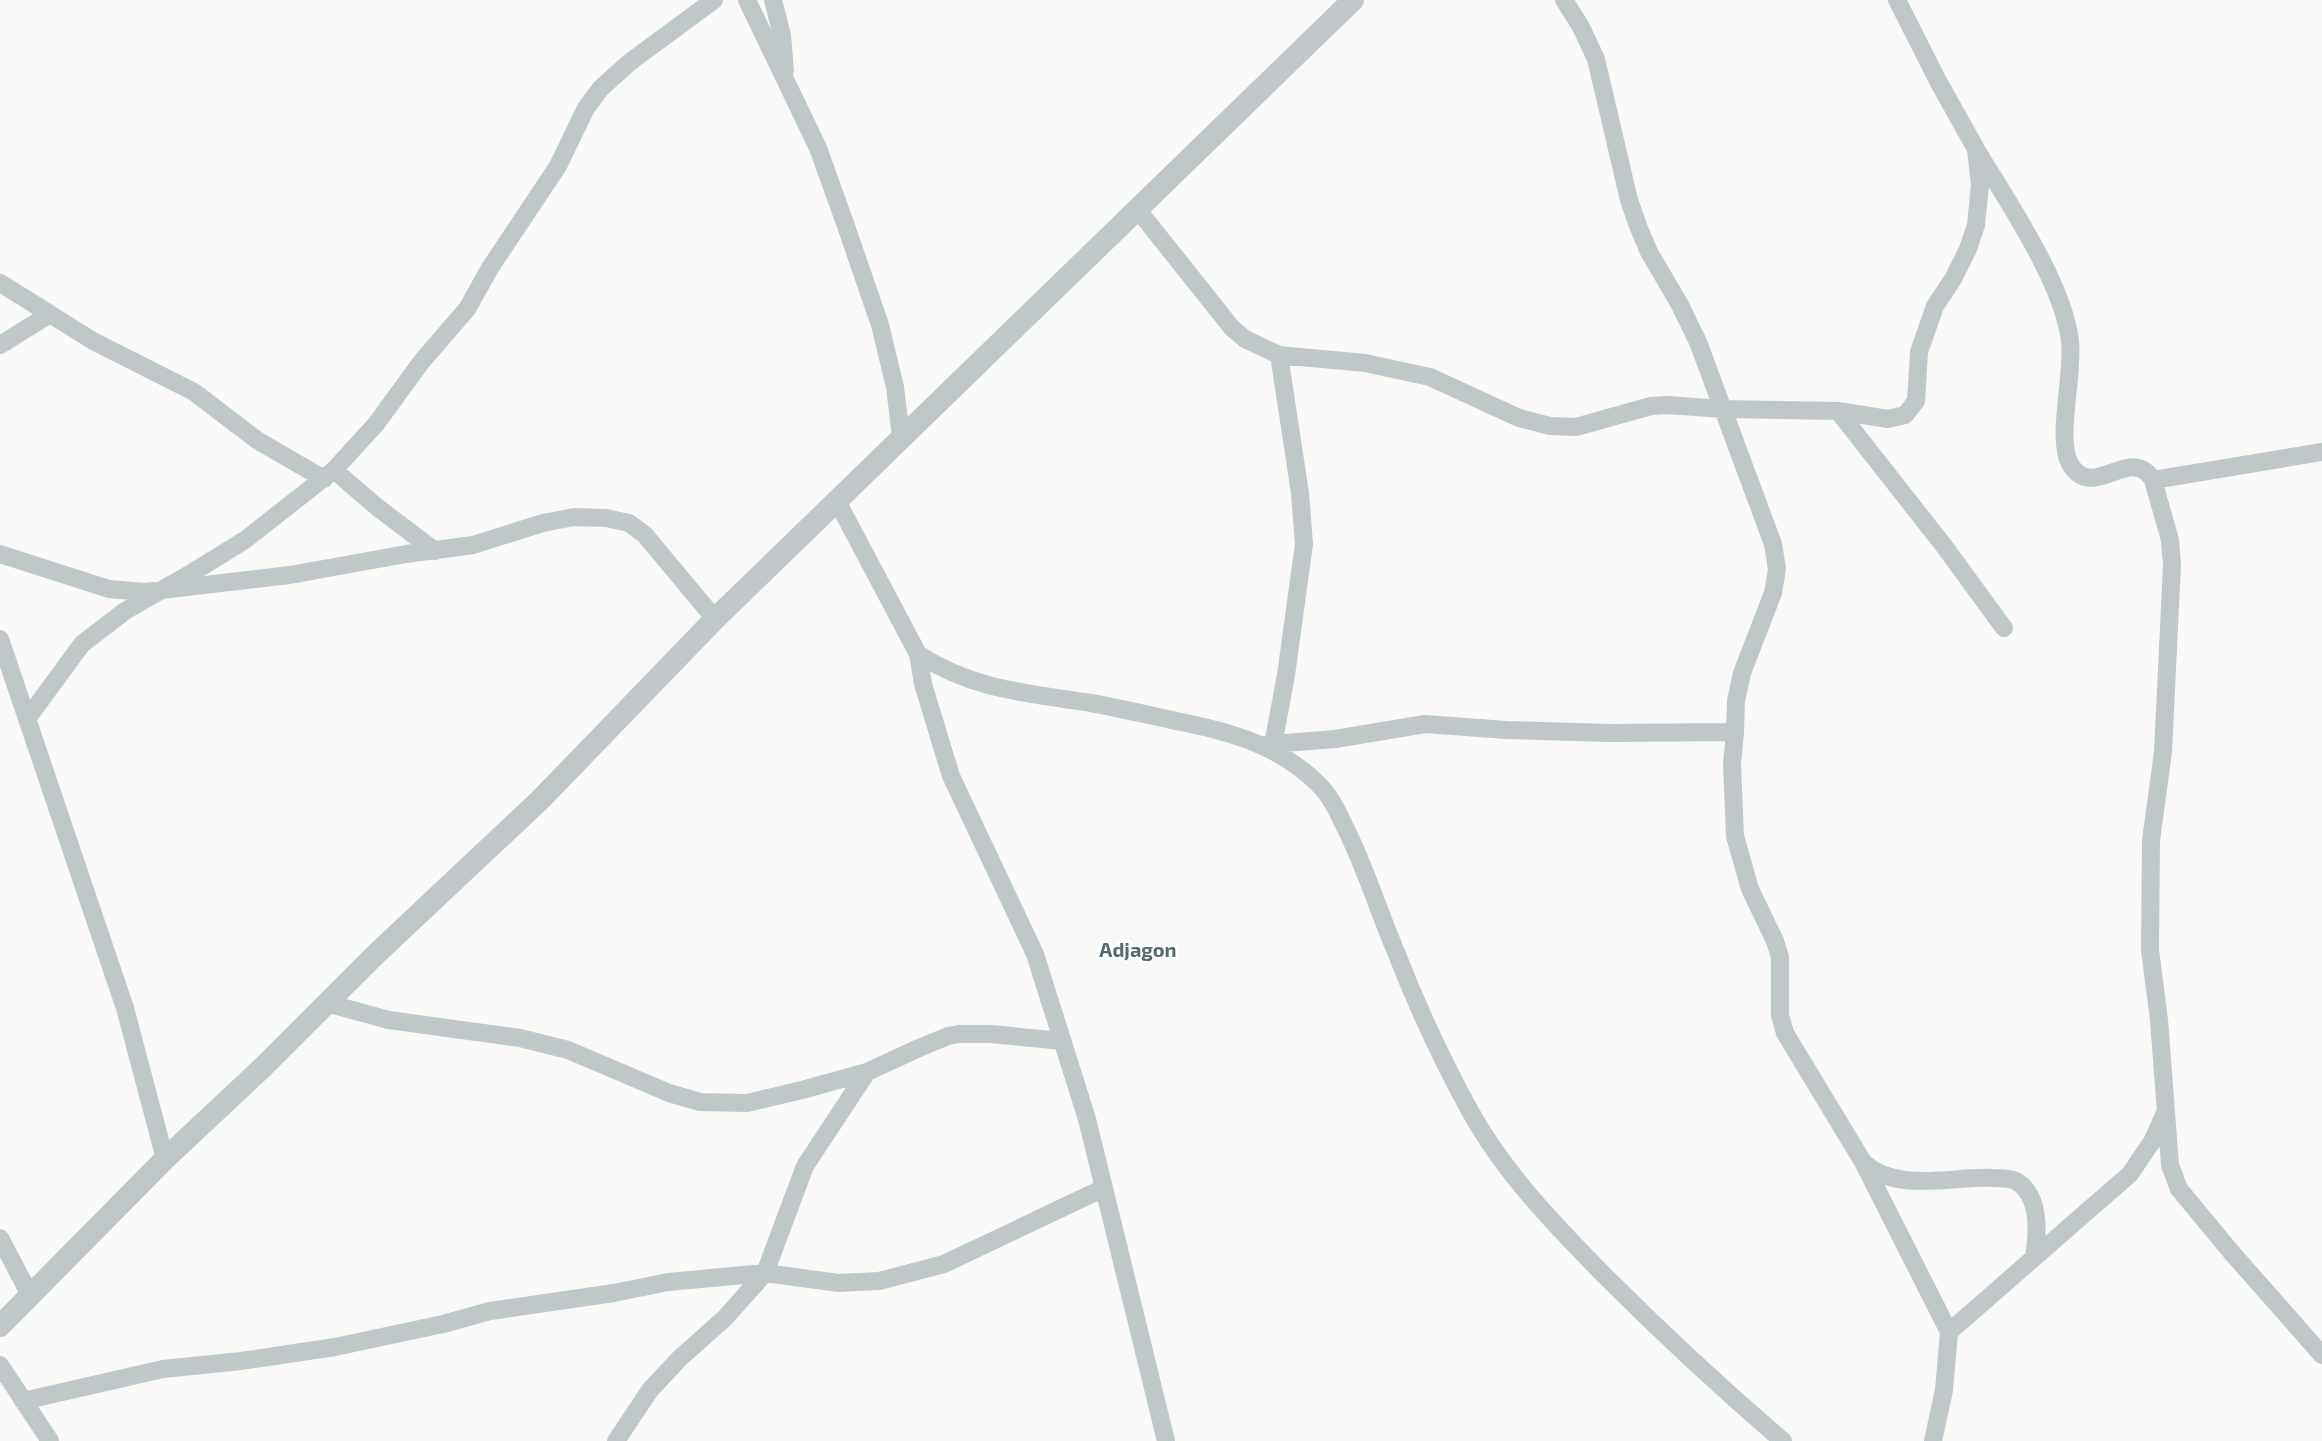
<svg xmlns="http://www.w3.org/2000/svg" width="2322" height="1441" viewBox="0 0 2322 1441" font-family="'Exo 2',sans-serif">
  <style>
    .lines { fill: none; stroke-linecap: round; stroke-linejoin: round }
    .minor { stroke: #c0c7c9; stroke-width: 18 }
    .tertiary { stroke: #c0c7c9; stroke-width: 22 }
    .labels { text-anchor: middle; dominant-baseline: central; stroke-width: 6; stroke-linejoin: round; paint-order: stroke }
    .quarter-label { font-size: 20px; font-weight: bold; fill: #55696e; stroke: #fff }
  </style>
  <rect width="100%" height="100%" fill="#f9f9f7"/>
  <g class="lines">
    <path class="minor" d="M747,0L818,148L846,226L880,325L895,387L901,437
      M773,0L782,35L785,71
      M1976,149C2007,201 2063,282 2070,341C2074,374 2056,439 2070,464C2093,503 2131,443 2153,480L2170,540L2172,565L2163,752L2151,840L2150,950L2159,1020L2170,1165L2179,1189L2232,1253L2322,1355
      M1138,210L1232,328L1245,339L1279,355L1365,363L1430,377L1519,418L1550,426L1576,427L1651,406L1667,405L1724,409L1838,411L1888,419L1905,415L1916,401L1919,352L1935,306L1953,279L1968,249L1976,225L1980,185L1976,149L1938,81L1897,0
      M0,283L50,314
      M0,345L50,314L93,341L194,392L257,440L324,479
      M1838,411L1944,546L2004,628
      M334,470L377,507L435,551
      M2153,480L2322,452
      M837,501L918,654L923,684L951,776L1035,954L1087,1119L1166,1441
      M0,554L109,589L144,592L290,575L406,554L473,545L543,523L574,517L606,518L629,523L645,535L715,619
      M0,639L125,1008L165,1159
      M918,654C973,690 1028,693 1091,703C1119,708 1148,715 1176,721C1228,731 1279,745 1317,783C1330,795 1337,810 1344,825C1365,866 1378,910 1396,952C1417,1006 1442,1060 1470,1111C1505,1174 1554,1224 1604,1275C1662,1333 1721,1388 1783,1441
      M27,719L82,644L125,611L193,572L245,540L334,470L376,424L422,361L467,309L490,268L558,166L586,108L601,88L630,62L714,0
      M1735,732L1732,764L1735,836L1750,889L1775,941L1780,957V1015L1785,1033L1863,1162L1949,1332
      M1262,745L1335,739L1425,724L1506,730L1609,733L1735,732L1736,701L1742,673L1773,593L1777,569L1773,544L1698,342L1680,305L1649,252L1638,226L1629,200L1596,59L1581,27L1564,0
      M1273,745L1286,675L1304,544L1300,493L1279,355
      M326,1003L389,1020L520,1038L568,1050L669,1093L700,1102L747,1103L802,1090L867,1072L919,1048L948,1036L959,1034H991L1062,1041
      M1864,1163C1897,1193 1953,1176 1993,1178C2000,1178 2009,1178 2016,1181C2041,1196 2038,1233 2034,1257
      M0,1238L30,1295
      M0,1365L50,1441
      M23,1401L163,1369L241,1361L335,1347L443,1324L490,1311L614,1293L668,1282L765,1273L839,1283L879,1281L944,1264L1104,1188
      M616,1441L650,1390L680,1358L725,1318L765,1273L805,1166L867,1072
      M1933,1441L1944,1390L1949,1332L2130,1174L2153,1140L2165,1113"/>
    <path class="tertiary" d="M0,1326L165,1159L262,1068L373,957L540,800L715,619L1353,0"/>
  </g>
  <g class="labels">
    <g class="quarter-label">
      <text x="1138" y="949">Adjagon</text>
    </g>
  </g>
</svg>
